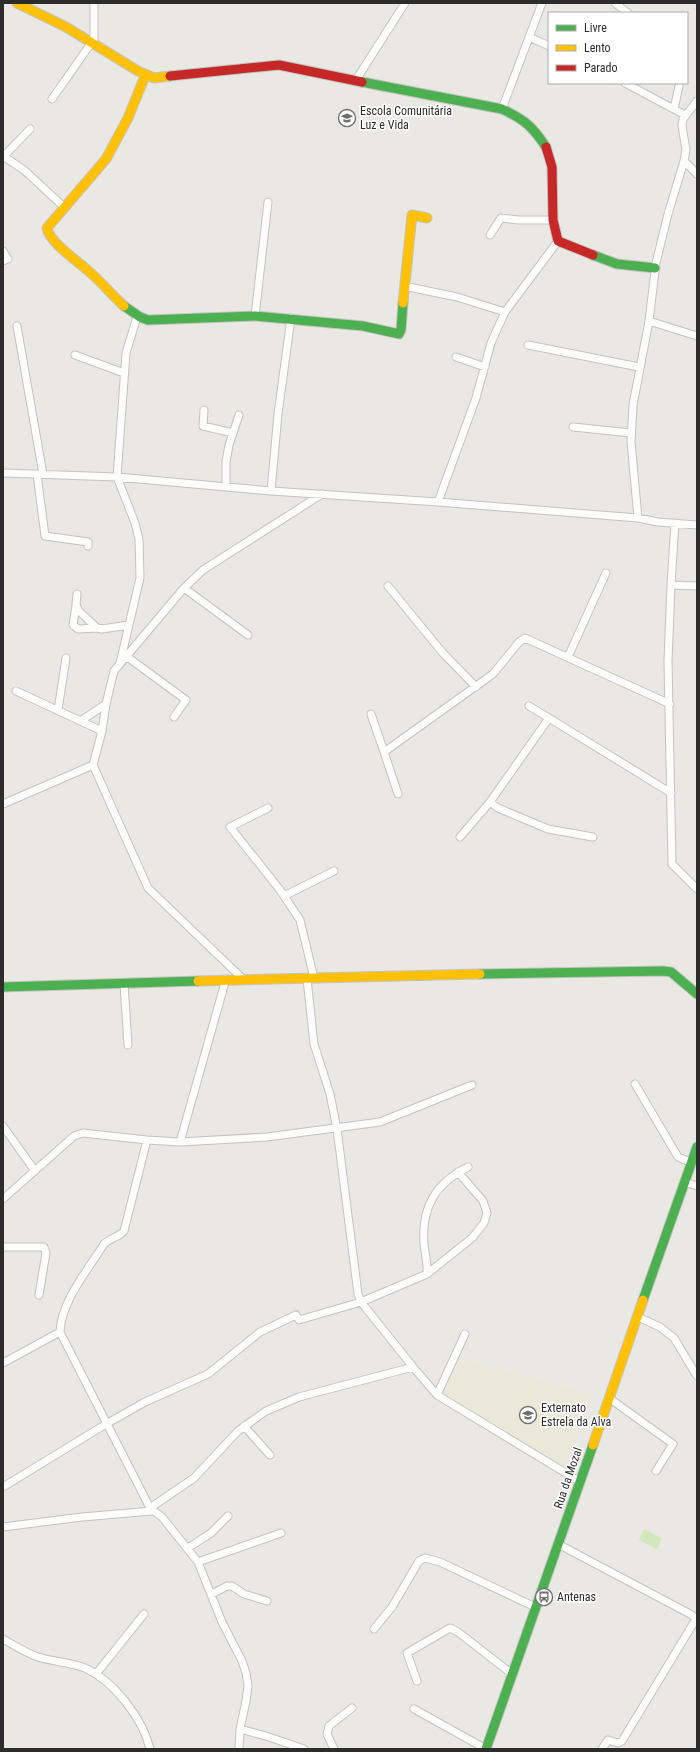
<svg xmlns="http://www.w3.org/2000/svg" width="700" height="1752" viewBox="0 0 700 1752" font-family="'Roboto Condensed',sans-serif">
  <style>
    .education { fill: #ece8d9 }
    .pitch { fill: #d1e7bc }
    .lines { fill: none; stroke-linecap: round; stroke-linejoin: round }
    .street-casing { stroke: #c4c3c3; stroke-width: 9 }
    .fast-casing { stroke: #c4c3c3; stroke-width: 11 }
    .slow-casing { stroke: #c4c3c3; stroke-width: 11 }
    .jam-casing { stroke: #c4c3c3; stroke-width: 11 }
    .street { stroke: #fcfcfb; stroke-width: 7 }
    .fast { stroke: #4caf50; stroke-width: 9 }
    .slow { stroke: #ffc107; stroke-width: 9 }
    .jam { stroke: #c62828; stroke-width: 9 }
    .labels { text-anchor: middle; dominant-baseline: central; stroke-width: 3; stroke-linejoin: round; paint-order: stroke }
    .poi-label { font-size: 12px; fill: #2c2c2c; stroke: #fff; text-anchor: start }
    .street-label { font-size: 12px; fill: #2c2c2c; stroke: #fff }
  </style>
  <rect width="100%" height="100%" fill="#eae8e3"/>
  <path class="education" d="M457,1358L592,1394L565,1471L444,1398L442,1394Z"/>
  <path class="pitch" d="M644,1529L662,1538L657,1549L639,1540Z"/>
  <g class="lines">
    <g class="street-casing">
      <path id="street" d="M615,3L628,13
        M529,37L549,46
        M94,43V3
        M356,80L405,3
        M625,83L685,115
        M52,99L92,42
        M502,109L542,3
        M674,109L679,86
        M3,156L24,170L65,208
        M4,156L30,129
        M684,161L697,174
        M490,235L501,218L518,220H553
        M3,251L8,259L3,261
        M404,286L457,297L505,312
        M255,316L268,202
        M649,321L697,336
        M17,326L43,474
        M528,345L639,367
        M75,355L124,373
        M456,357L485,367
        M204,410L203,426L233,433
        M573,427L631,433
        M3,473L117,477L271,491L438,502L638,518L658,522L697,525
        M37,474L45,536L88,542V546
        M226,487V462L229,445L239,415
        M271,491L278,414L291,318
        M438,502L476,398L491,343L505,312L558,241
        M638,518L631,442L633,405L649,321L656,263L668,214L684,161L686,150L682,126L683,119L697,101
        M675,523L671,585L668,661L672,864L697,889
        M671,585L697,586
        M388,586L442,652L476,687
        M184,588L248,635
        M77,594L76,605L79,611L97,628L102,629L129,625
        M76,605L73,625L78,629L97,628
        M126,656L186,700L174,717
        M568,657L606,573
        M120,663L140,578L139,539L135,523L117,477L126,353L137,317
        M16,691L102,731
        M529,706L549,718
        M58,710L66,658
        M371,714L384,752L493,674L519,642L525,638L670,704
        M82,720L106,704
        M384,752L398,794
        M490,802L498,808L548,829L593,837
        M3,804L93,765
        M268,808L230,827L280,890L300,920L314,978
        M460,837L490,802L549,718L671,793
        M284,896L334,871
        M243,979L148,888L93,765L102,731L106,704L114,671L184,588L203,570L322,494
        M307,979L314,1044L330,1094L337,1129L358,1294L361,1302L413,1367L437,1395L579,1481
        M124,984L128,1045
        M635,1084L678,1157L692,1163
        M3,1126L35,1171
        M147,1140L124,1231C119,1237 110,1238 104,1244C88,1270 61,1301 60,1332L150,1508L162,1517L198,1562L222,1622L242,1661L246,1673L248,1686L246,1701L240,1729L239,1749
        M180,1142L226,979
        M685,1182L697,1186
        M3,1199L74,1136L83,1133L147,1140L180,1142L267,1137L380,1122L472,1085
        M3,1247H44L46,1253L39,1295
        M427,1274L472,1238L484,1223L487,1213L483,1201L458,1172
        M638,1317L660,1327L674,1338L697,1376
        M3,1363L60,1332
        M437,1395L465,1334
        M609,1398L673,1444L656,1471
        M244,1426L270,1455
        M3,1487L106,1424L145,1402L208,1374L260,1332L296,1315L299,1320L361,1302L427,1274C428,1264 425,1254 424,1244C421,1207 436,1183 468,1167
        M150,1508L194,1478L238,1431L266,1411L299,1397L413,1367
        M3,1527L82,1517L152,1511
        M558,1544L692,1615L696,1619L622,1741L618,1743L608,1740L602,1749
        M188,1548L211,1533L228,1516
        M198,1562L281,1533
        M212,1594L227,1586H232L244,1594L267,1601
        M374,1629L392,1607L419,1561L425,1558L440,1562L535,1607
        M3,1639C14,1645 26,1653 38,1657C54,1662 70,1662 85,1668C114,1681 143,1719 150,1749
        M96,1674L144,1614
        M417,1681L407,1653L450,1628L458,1632L512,1674
        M414,1709L486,1749
        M240,1729L269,1737L304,1749
        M334,1749L327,1734L329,1726L352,1708"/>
    </g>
    <g class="fast-casing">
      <path id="fast" d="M362,82L502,109C525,120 532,126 546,147
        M593,255L617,264L655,268
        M124,306L140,317L148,320L255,316L363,326L399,334L401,330L403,303
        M480,974L663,971L671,972L697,994
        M3,987L198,981
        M643,1300L697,1147
        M486,1749L593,1445"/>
    </g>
    <g class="slow-casing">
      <path id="slow" d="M17,3L66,27L138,71L154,78L170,76
        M403,303L412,215L427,218
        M124,306C113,296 104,285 93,275C81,263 50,244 47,228L106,159L128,118L145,76
        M198,981L480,974
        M593,1445L643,1300"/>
    </g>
    <g class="jam-casing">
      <path id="jam" d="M170,76L279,65L362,82
        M546,147L552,167L553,220L558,241L593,255"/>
    </g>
    <use href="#street" class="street"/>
    <use href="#fast" class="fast"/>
    <use href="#slow" class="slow"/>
    <use href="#jam" class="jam"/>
  </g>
  <defs>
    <g id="school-ring" transform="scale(0.9)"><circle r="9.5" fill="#fff" stroke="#6e6e6c" stroke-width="1.5"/><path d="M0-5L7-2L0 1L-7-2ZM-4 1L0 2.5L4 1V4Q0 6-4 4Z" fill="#6e6e6c"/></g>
    <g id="university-ring" transform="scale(0.9)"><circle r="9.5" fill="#fff" stroke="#6e6e6c" stroke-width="1.5"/><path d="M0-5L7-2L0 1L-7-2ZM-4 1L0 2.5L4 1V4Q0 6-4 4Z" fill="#6e6e6c"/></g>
    <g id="bus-ring" transform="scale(0.9)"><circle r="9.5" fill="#fff" stroke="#6e6e6c" stroke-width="1.5"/><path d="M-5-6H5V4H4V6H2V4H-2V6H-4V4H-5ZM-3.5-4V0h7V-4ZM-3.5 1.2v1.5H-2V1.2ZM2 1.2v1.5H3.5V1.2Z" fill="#6e6e6c"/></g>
  </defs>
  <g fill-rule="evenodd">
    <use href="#school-ring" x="347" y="118"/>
    <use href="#university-ring" x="528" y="1415"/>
    <use href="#bus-ring" x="544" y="1597"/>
  </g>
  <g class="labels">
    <g class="poi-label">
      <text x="360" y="111">Escola Comunitária<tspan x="360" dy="14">Luz e Vida</tspan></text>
      <text x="541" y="1408">Externato<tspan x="541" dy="14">Estrela da Alva</tspan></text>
      <text x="557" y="1597">Antenas</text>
    </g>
    <g class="street-label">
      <text transform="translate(568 1478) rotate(-71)">Rua da Mozal</text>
    </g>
  </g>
  <rect width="700" height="1752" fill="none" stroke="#2c2c2c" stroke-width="8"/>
  <rect x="548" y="12" width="140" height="72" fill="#ffffff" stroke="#ababab"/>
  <rect x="556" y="25" width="20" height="6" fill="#4caf50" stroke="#ababab"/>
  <text x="584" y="32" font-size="12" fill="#2c2c2c">Livre</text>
  <rect x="556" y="45" width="20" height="6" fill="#ffc107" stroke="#ababab"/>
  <text x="584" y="52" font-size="12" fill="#2c2c2c">Lento</text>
  <rect x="556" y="65" width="20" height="6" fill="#c62828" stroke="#ababab"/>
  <text x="584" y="72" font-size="12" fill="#2c2c2c">Parado</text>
</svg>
